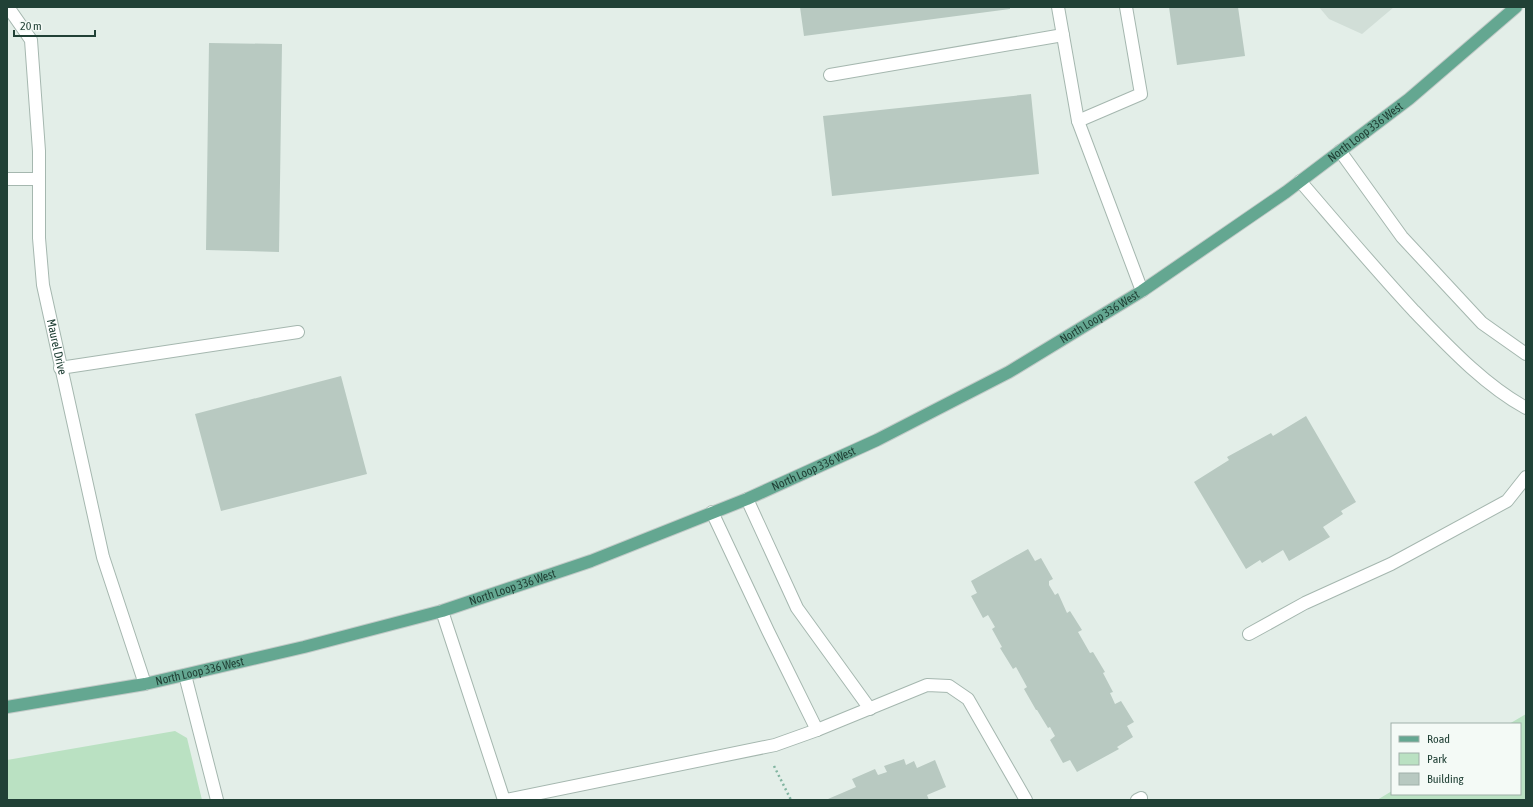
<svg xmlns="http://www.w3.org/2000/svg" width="1533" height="807" viewBox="0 0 1533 807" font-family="'Asap Condensed',sans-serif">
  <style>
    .built { fill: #d1ded7 }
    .green { fill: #bae1c2 }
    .building { fill: #b8c9c1 }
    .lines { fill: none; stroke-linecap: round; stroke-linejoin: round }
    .minor-casing { stroke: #a5b7af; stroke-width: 14 }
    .major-casing { stroke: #c1cac7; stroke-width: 14 }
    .path { stroke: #81b4a0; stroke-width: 2.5; stroke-dasharray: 2 3; stroke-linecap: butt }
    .minor { stroke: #fff; stroke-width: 12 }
    .major { stroke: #64a791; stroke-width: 12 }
    .labels { text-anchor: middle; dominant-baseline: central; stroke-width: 4; stroke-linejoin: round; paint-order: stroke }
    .street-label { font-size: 12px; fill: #214136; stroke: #f4faf6 }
  </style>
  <rect width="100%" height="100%" fill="#e3eee8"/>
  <path class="built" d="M1319,7H1394L1362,34L1329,19Z"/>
  <path class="green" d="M1526,714V800H1377L1392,791V794H1520V724H1509Z
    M175,731L187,738L202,800H7V760Z"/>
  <path class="building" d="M800,7H1010V9L804,36Z
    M1169,7H1238L1245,56L1177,65Z
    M209,43L282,44L279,252L206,250Z
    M1031,94L1039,174L832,196L823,116Z
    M341,376L367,474L221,511L195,414Z
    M1306,416L1356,502L1341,511L1343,514L1323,527L1330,537L1289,561L1283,550L1262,563L1260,560L1246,569L1194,482L1229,460L1227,457L1271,433L1273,436Z
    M1028,549L1035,561L1041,558L1053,579L1049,581V585L1055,595L1058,593L1067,613L1070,611L1082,630L1078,632L1090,653L1093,652L1105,672L1103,673L1113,692L1110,693L1115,704L1121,701L1134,722L1127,726L1133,737L1117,747L1119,749L1077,772L1070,760L1063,763L1050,740L1055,736L1050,727L1048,728L1037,710H1036L1024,689L1027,687L1016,667L1013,669L1000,648L1002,647L992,629L995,627L988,615L983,618L971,596L977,593L971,581Z
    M904,759L906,765L914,761L917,768L935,760L946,787L927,795L929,800H828V799L856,787L852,779L875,769L878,775L887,772L884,766Z"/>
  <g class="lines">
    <g class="minor-casing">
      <g id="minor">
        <path id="s1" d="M8,7L31,40L39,151V238L43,285L103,557L145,684"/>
        <path d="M1058,7L1078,121L1142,291"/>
        <path d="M830,75L1063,35"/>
        <path d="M1078,121L1141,94L1126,7"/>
        <path d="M1340,151L1402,237L1482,323L1526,354"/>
        <path d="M7,179H39"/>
        <path d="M1300,181C1338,225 1375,269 1414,311C1448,346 1483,384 1526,408"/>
        <path d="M60,368L298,332"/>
        <path d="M747,499L797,608L870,709"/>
        <path d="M712,512L768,631L817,730"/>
        <path d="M442,611L504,800"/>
        <path d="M1249,634L1305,603L1391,564L1507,501L1526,477"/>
        <path d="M185,675L217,800"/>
        <path d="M506,800L775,745L817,730L927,685L949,686L968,699L1026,800"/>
        <path d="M1137,800L1141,798"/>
      </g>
    </g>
    <g class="major-casing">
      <g id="major">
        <path id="s2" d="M7,707L145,684L304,647L442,611L591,561L747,499L877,440L1009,372L1142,291L1286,192L1409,99L1516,7"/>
      </g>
    </g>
    <path class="path" d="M774,766L791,800"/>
    <use href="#minor" class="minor"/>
    <use href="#major" class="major"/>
  </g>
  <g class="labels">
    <g class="street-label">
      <text stroke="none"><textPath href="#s2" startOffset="1492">North Loop 336 West</textPath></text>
      <text stroke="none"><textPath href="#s2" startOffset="1168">North Loop 336 West</textPath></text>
      <text stroke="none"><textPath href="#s1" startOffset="349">Maurel Drive</textPath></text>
      <text stroke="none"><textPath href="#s2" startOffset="844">North Loop 336 West</textPath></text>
      <text stroke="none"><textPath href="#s2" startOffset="520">North Loop 336 West</textPath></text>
      <text stroke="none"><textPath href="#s2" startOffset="196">North Loop 336 West</textPath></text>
    </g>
  </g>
  <rect width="1533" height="807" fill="none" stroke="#214136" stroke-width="16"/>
  <rect x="1391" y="723" width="130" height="72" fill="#f4faf6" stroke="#a0b0a9"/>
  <rect x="1399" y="736" width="20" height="6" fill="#64a791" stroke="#a0b0a9"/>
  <text x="1427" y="743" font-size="12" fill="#214136">Road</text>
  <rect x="1399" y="753" width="20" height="12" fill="#bae1c2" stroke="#a0b0a9"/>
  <text x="1427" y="763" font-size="12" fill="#214136">Park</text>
  <rect x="1399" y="773" width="20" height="12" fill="#b8c9c1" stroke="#a0b0a9"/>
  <text x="1427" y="783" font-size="12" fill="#214136">Building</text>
  <path d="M14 30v6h81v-6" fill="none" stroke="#214136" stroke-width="2"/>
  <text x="20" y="30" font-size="12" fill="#214136" stroke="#f4faf6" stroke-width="3" paint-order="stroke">20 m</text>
</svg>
